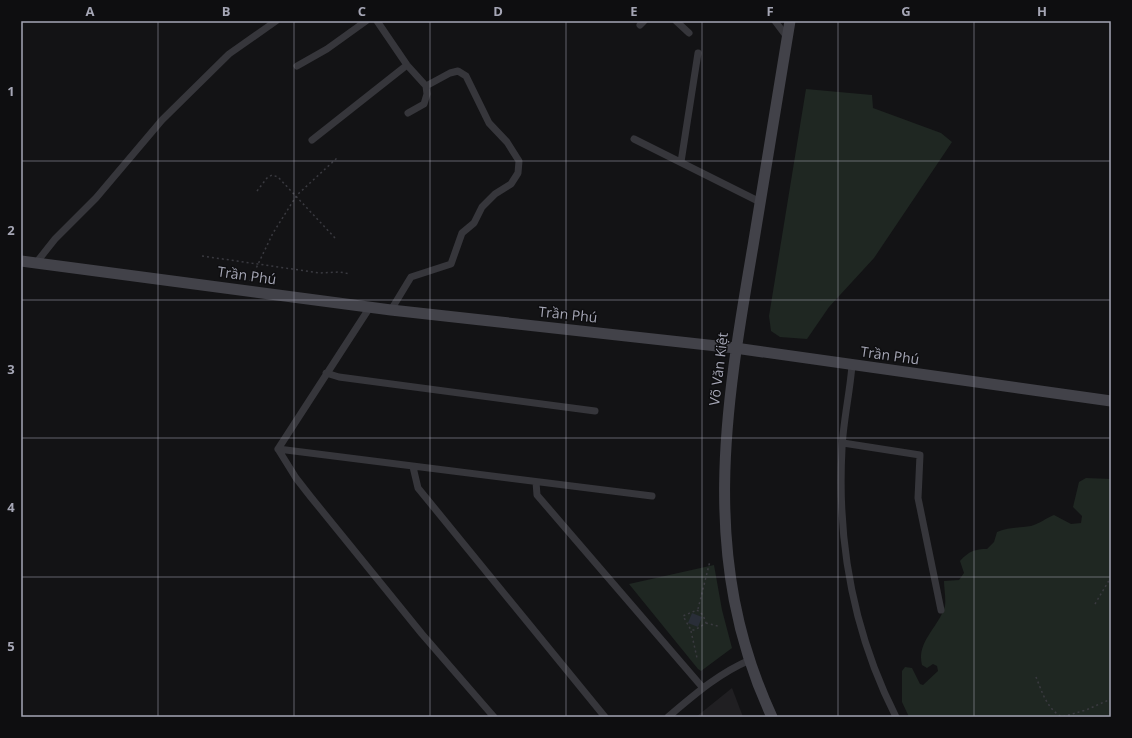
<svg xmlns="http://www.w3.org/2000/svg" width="1132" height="738" viewBox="0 0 1132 738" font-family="'Open Sans',sans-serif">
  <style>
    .built { fill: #201f22 }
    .green { fill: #1f2722 }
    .water { fill: #292e38 }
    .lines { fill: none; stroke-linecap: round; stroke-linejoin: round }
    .path { stroke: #3a3a40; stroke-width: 1.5; stroke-dasharray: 2 3; stroke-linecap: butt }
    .street { stroke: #36363b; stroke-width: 7 }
    .secondary { stroke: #424249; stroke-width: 11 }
    .grid { fill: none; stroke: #a5a6b5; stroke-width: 1; stroke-opacity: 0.55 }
    .labels { text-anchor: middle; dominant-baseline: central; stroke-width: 3; stroke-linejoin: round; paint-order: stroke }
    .street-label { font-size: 14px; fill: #a5a6b5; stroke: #0e0e10 }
    .neatline { fill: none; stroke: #a5a6b5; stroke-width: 1.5 }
    .grid-label { font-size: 13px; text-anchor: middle; font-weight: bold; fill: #a5a6b5 }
  </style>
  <rect width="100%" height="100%" fill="#131315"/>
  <path class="built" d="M732,688L743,717H696Z"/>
  <path class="green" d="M806,89L872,95L873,108L941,133L952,142L874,258L829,307L807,339L780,337L771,331L769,316Z
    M1086,478L1111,479V717H909L902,702V671L905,667L912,668L920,684L923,685L938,671L937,666L933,664L927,668L922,665C916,642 939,627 945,606C946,598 944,588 944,581L959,580L964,573L960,561C969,551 975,549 987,549L994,542L997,532C1009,527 1019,528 1031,526C1039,524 1046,518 1054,515L1071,524L1081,523L1082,516L1073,507L1079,482Z
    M714,565L722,610L732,648L701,671L698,669L629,584Z"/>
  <path class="water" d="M692,613L702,617L698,627L688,623Z"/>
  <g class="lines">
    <path class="path" d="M257,191L267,178L272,175L278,177L335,238
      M202,256L320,273L340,272L350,274
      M250,281L273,233L297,195L337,158
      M1095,604L1111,577
      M698,609L710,561
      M697,610L703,615L706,623L695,630H691L683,616Z
      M706,623L718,626
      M691,631L697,658
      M1036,677C1042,692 1047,709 1062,717L1086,710L1111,699"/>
    <path class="street" d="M377,21L407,65L426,86L427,94L424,104L408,113
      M676,21L689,33
      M775,21L787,37
      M640,25L644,21
      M297,66L327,49L366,21
      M634,139L760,202
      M312,140L407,65
      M681,162L698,53
      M36,263L55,239L96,198L162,120L229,54L276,21
      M391,310L411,277L451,264L462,233L474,223L482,207L495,194L511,184L518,173L519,161L507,142L489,123L466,76L458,71L450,73L426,86
      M852,365C850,393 843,421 842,449C837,542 854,634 896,717
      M326,373L339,377L595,411
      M843,443L920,455L918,498L941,610
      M278,449L652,496
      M278,449L296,478L310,496L422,634L494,717
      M278,449L370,307
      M413,467L418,488L605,717
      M536,482L537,495L703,688
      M668,717C694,695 719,673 750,660"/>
    <path class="secondary" d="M21,261L391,310L735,348L1111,401
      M772,717C699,560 725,409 753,246C765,171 778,96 790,21"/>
  </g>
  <path class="grid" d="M158,21V717M294,21V717M430,21V717M566,21V717M702,21V717M838,21V717M974,21V717M21,161H1111M21,300H1111M21,438H1111M21,577H1111"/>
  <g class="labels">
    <g class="street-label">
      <text transform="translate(247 275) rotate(8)">Trần Phú</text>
      <text transform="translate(568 314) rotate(6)">Trần Phú</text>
      <text transform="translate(890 355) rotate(8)">Trần Phú</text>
      <text transform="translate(718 369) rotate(-83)">Võ Văn Kiệt</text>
    </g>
  </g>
  <rect width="1132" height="738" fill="none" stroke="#0e0e10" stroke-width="44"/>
  <rect x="22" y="22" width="1088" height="694" class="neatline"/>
  <g class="grid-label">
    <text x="90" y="16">A</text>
    <text x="226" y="16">B</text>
    <text x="362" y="16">C</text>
    <text x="498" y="16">D</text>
    <text x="634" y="16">E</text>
    <text x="770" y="16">F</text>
    <text x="906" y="16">G</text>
    <text x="1042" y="16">H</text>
    <text x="11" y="96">1</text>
    <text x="11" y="235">2</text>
    <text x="11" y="374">3</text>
    <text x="11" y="512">4</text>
    <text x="11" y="651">5</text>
  </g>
</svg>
